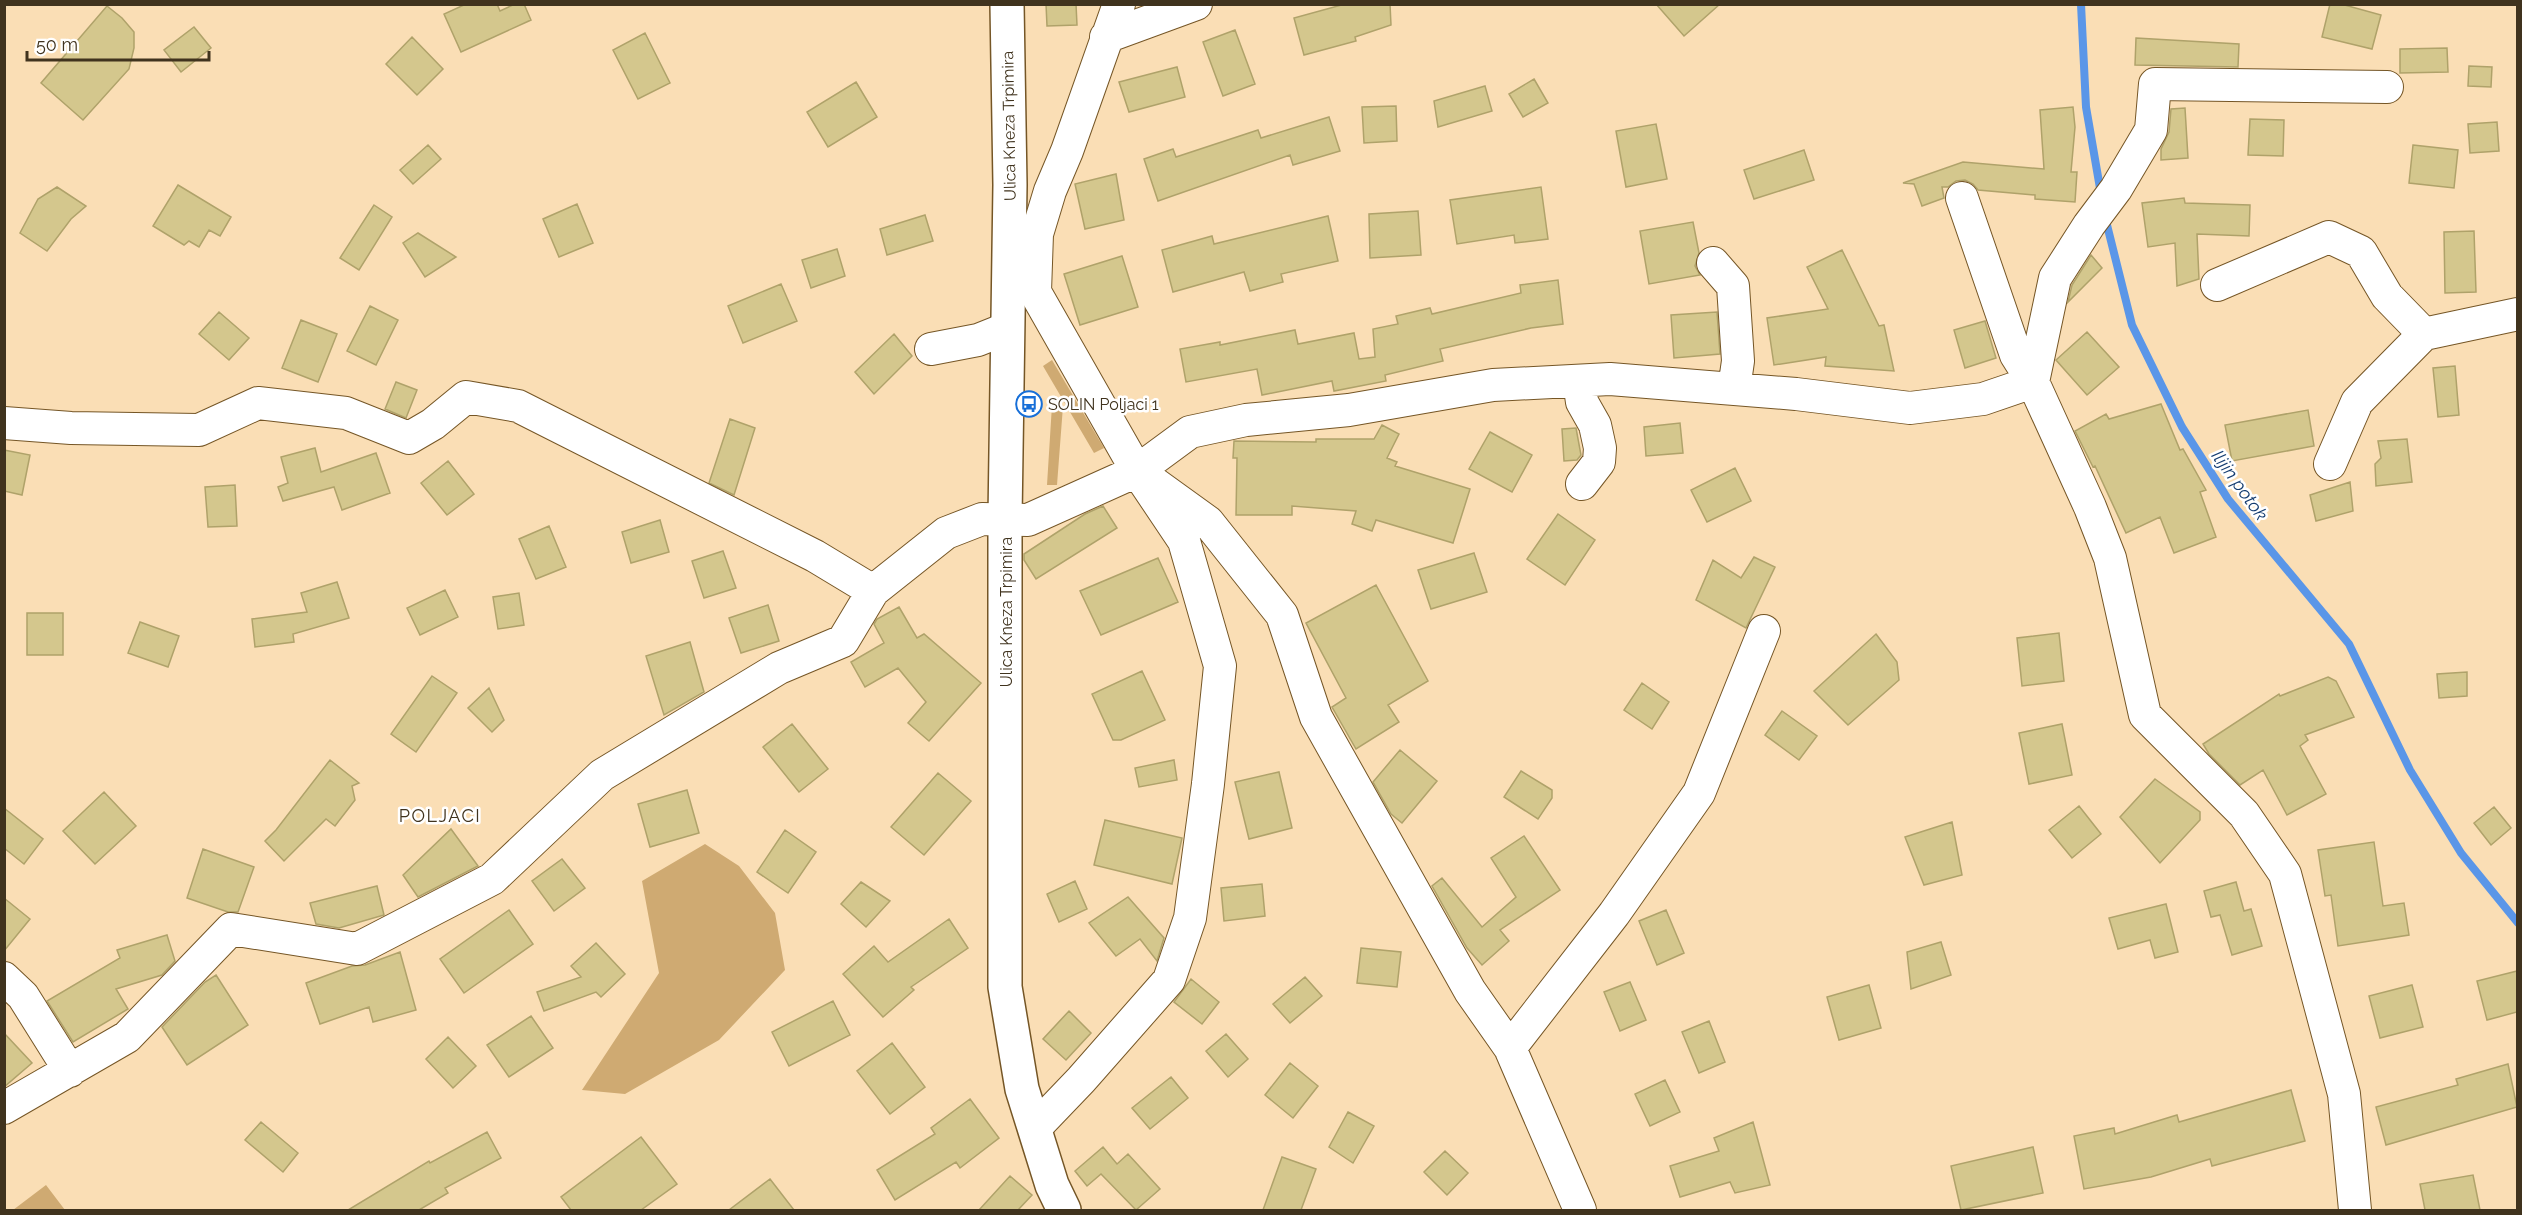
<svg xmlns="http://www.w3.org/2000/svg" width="2522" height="1215" viewBox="0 0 2522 1215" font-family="Raleway,sans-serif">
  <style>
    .green { fill: #cfaa72 }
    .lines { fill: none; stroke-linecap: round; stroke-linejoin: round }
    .stream { stroke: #5a96e8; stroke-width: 8 }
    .building { fill: #d4c78d; stroke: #afa26a; stroke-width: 1.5 }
    .minor-casing { stroke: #755626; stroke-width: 34 }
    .major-casing { stroke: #755626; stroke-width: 36 }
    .minor { stroke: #fff; stroke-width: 32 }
    .major { stroke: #fff; stroke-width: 33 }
    .labels { text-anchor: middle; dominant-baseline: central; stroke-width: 5; stroke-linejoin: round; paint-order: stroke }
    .street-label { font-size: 16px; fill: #40331e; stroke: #fff }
    .poi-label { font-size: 16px; fill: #40331e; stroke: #fff; text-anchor: start }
    .water-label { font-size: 18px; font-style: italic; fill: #143c70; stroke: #fff }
    .neighbourhood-label { font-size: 18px; letter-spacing: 1.5px; fill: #40331e; stroke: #fff }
  </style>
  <rect width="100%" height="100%" fill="#fadeb5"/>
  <path class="green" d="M1052,360L1104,448L1094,453L1043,366Z
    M1052,405L1063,406L1057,485H1047Z
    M705,844L739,866L775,913L785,970L719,1040L625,1094L582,1090L659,973L642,881Z
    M46,1185L65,1210H13Z"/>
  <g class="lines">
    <path class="stream" d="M2081,4L2086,107L2101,194
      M2105,217L2132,325L2182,427L2228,499L2349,644L2410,770L2461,853L2518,923"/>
  </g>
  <path class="building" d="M466,4H497L500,11L515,4H524L531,20L461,52L444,14Z
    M1046,4H1076L1077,25L1047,26Z
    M1345,4H1390L1391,25L1355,37L1356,41L1304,55L1294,18Z
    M1656,4H1720L1684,36Z
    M2330,4H2341L2381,15L2372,49L2322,37Z
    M107,6L122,18L134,32V48L129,69L83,120L41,83Z
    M194,27L211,48L181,72L164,50Z
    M1235,30L1255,84L1223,96L1203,42Z
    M645,33L670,83L638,99L613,50Z
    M412,37L443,69L417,95L386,64Z
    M2136,38L2239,44L2238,67L2135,65Z
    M2447,48L2448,72L2400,73V49Z
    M2469,66L2492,67L2491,87L2468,86Z
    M1177,67L1185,97L1129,112L1119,82Z
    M1534,79L1548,103L1523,117L1509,94Z
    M856,82L877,117L828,147L807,112Z
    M1485,86L1492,111L1438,127L1434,101Z
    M1396,106L1397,141L1364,143L1362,107Z
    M2073,107L2075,127L2071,172H2077L2075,202L2035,199V195L1978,190L1973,184L1965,180L1956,181L1948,187H1942L1944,198L1922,206L1914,184L1903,183L1963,162L2044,169L2040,110Z
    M2185,108L2188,158L2161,160V149L2169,132L2171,109Z
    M1329,117L1340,151L1293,165L1290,155L1158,201L1144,159L1173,149L1176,157L1258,130L1261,138Z
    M2250,119L2284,120L2283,156L2248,155Z
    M2497,122L2499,151L2470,153L2468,124Z
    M1656,124L1667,179L1626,187L1616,131Z
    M428,145L441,159L413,184L400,170Z
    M2413,145L2458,150L2454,188L2409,183Z
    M1804,150L1814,180L1754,199L1744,170Z
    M1116,174L1124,220L1085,229L1075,184Z
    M178,185L231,217L220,236L209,230L199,247L189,241L184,245L153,226Z
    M57,187L86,206L71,219L47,251L20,233L38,199Z
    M1541,187L1548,239L1515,243L1514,235L1457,244L1450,200Z
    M2184,198L2185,203L2250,205L2249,236L2197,234L2199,279L2177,286L2175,243L2148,247L2142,203Z
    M577,204L593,243L559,257L543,219Z
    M374,205L392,217L359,270L340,258Z
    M1418,211L1421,255L1370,258L1369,214Z
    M925,215L933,241L887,255L880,229Z
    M1328,216L1338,261L1281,274L1283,282L1250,291L1244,272L1173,292L1162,250L1212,236L1214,244Z
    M1693,222L1699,253L1695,266L1700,275L1649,284L1640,231Z
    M2474,231L2476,292L2445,293L2444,232Z
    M418,233L456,257L425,277L403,243Z
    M837,249L845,276L811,288L802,260Z
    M1842,250L1879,326L1884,325L1894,371L1825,366L1826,357L1774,365L1767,318L1828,309L1807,267Z
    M2091,255L2102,268L2068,302L2072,285Z
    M1122,256L1138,307L1080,325L1064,274Z
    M1558,280L1563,324L1531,328L1440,349L1443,361L1385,375L1386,381L1334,391L1332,381L1262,395L1257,369L1186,382L1180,349L1220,342V345L1295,330L1298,344L1354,333L1359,359L1375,357L1373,329L1398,324L1396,316L1430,308L1432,314L1521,293L1520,285Z
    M781,284L797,321L743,343L728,306Z
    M370,306L398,320L376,365L347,351Z
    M219,312L249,338L229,360L199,334Z
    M1717,312L1720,354L1674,358L1671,315Z
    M301,320L337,334L318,382L282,368Z
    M1985,321L1996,358L1965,368L1954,330Z
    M2087,332L2119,367L2087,395L2056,360Z
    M894,334L912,356L874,394L855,372Z
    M2455,366L2459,415L2438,417L2433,368Z
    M396,382L417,390L406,418L385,409Z
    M2161,404L2180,450L2183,449L2206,490L2200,492L2216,537L2174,553L2160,517L2126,533L2095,466L2093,467L2075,431L2106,414L2109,419Z
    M2308,410L2314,446L2232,461L2225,425Z
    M730,419L755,428L734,495L709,483Z
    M1680,423L1683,453L1646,456L1644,427Z
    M1382,425L1399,434L1387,458L1397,462L1395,466L1470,489L1453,543L1376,520L1372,531L1352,524L1356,511L1292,506V515H1236L1237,458H1233L1234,441L1316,442V439H1374Z
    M1576,428L1581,455L1577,460L1564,461L1562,429Z
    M1490,432L1532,455L1512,492L1469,469Z
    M2407,439L2412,482L2376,486L2375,464L2381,458L2378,441Z
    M315,448L321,472L376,453L390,493L342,510L334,487L283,501L278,487L288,483L281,457Z
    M4,450L30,455L22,495L4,491Z
    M448,461L474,494L447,515L421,483Z
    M1735,468L1751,501L1707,522L1691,490Z
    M2350,482L2353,511L2316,521L2310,495Z
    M235,485L237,526L208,527L205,487Z
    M1103,506L1117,528L1036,579L1024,560V554L1085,514Z
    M1558,514L1595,540L1565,585L1527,559Z
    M660,520L669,552L631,563L622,532Z
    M549,526L566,567L536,579L519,539Z
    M723,551L736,588L704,598L692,561Z
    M1474,553L1487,592L1431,609L1418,570Z
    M1754,557L1775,567L1746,628L1696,600L1713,560L1741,578Z
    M1158,558L1178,602L1101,635L1080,591Z
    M337,582L349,618L293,634L294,642L255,647L252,619L307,612L301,593Z
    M1376,585L1428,681L1388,705L1399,722L1356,749L1332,707L1346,698L1306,623Z
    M445,590L458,617L420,635L407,608Z
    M519,593L524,625L498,629L493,597Z
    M768,605L779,641L741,653L729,618Z
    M899,607L917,638L924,634L981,683L929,741L908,723L926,702L898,668L865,687L851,662L884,643L874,624L877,619Z
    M27,613H63V655H27Z
    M140,622L179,636L168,667L128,653Z
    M2059,633L2064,681L2022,686L2017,638Z
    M1876,634L1897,662L1899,680L1848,725L1814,691Z
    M690,642L704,692L664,715L646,656Z
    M1142,671L1165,720L1121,740H1113L1092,694Z
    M2467,672V696L2439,698L2437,674Z
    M432,676L457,693L416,752L391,734Z
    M2328,677L2336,681L2354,717L2305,735L2308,740L2300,746L2326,794L2287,815L2263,770L2240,785L2209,754L2203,744L2279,694L2280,696Z
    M1642,683L1669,702L1652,729L1624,710Z
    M489,688L504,720L492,732L468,708Z
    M1782,711L1817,736L1799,760L1765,735Z
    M792,724L828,769L799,792L763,747Z
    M2062,724L2072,775L2029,784L2019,733Z
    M1400,750L1437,781L1402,823L1391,814L1373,782Z
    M330,760L359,783L352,786L355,800L335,826L326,819L284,861L265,841L276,830Z
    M1174,760L1177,780L1139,787L1135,768Z
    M1521,771L1552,790V798L1538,819L1504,797Z
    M1279,772L1292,828L1249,839L1235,782Z
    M938,773L971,801L924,855L891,827Z
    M2155,779L2200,812V820L2160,863L2120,817Z
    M687,790L699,833L650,847L638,804Z
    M104,792L136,826L95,864L63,831Z
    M2079,806L2101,834L2072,858L2049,830Z
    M2494,807L2511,828L2491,845L2474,823Z
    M4,808L43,839L24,864L4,848Z
    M1105,820L1182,838L1172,884L1094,865Z
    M1952,822L1962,875L1924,885L1905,837Z
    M451,829L478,866L418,897L403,875Z
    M785,830L816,852L788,893L757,872Z
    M1524,836L1560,890L1500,930L1509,941L1482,965L1467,948L1432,886L1442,878L1482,927L1516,897L1491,858Z
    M2374,842L2383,906L2404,903L2409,935L2338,946L2331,895L2325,896L2318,850Z
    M203,849L254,867L238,912H228L187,898Z
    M562,859L585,888L554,911L532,881Z
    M1075,881L1087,909L1059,922L1047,894Z
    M861,882L890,901L866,927L841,904Z
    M2236,882L2244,911L2251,909L2262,946L2232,955L2220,915L2211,917L2204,891Z
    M1262,884L1265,916L1224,921L1221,888Z
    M377,886L384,915L339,928L316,924L310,903Z
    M1128,897L1164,938L1157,961L1140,939L1116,956L1089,923Z
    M4,898L30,919L4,951Z
    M2166,904L2178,952L2155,958L2150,940L2118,949L2109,918Z
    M509,910L533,944L464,993L440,959Z
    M1666,910L1684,953L1657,965L1639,921Z
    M949,919L968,948L911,987L914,990L883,1017L843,974L874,946L888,962Z
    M167,935L175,961L162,975L116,989L128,1009L73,1042L47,1001L120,958L117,950Z
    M1941,942L1951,975L1911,989L1907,952Z
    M596,943L625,974L601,997L596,992L544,1011L537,992L581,977L571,966Z
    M1361,948L1401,952L1397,987L1357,983Z
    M400,952L416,1010L373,1022L369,1007L320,1024L306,983L352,966L365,965Z
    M2517,971V1012L2487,1020L2477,981Z
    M216,975L248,1025L187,1065L162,1027L205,982Z
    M1305,977L1322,996L1290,1023L1273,1004Z
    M1191,979L1219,1002L1202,1024L1174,1002Z
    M1630,982L1646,1020L1620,1031L1604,992Z
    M1869,985L1881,1028L1839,1040L1827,997Z
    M2412,985L2423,1027L2380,1038L2369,996Z
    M833,1001L850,1035L789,1066L772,1032Z
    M1069,1011L1091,1033L1066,1060L1043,1039Z
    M531,1016L553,1048L509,1077L487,1045Z
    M1709,1021L1725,1062L1699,1073L1682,1032Z
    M4,1033L32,1063L4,1087Z
    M1226,1034L1248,1059L1228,1077L1206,1051Z
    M448,1037L476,1066L453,1088L426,1059Z
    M892,1043L925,1087L890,1114L857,1071Z
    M1290,1063L1318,1086L1293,1118L1265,1095Z
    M2508,1064L2517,1107L2386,1145L2376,1107L2458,1085L2456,1079Z
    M1171,1077L1188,1098L1150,1129L1132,1108Z
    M1665,1080L1680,1112L1650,1126L1635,1094Z
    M2291,1090L2305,1141L2212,1166L2210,1159L2151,1177L2084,1189L2074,1136L2114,1128L2115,1134L2177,1115L2179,1122Z
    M970,1099L999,1138L960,1168L956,1162L895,1200L877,1170L935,1134L931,1128Z
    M1348,1112L1374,1126L1353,1163L1329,1147Z
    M261,1122L298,1153L283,1172L245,1140Z
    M1753,1122L1770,1185L1735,1193L1730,1182L1680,1197L1670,1166L1719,1151L1714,1138Z
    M487,1132L501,1158L445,1188L448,1193L419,1210H348L429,1161L430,1163Z
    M641,1137L677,1184L641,1210H571L561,1197Z
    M1103,1147L1117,1164L1128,1154L1160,1189L1136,1210L1101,1174L1087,1186L1075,1171Z
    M2033,1147L2043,1193L1961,1210L1951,1166Z
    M1445,1151L1468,1173L1447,1195L1424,1172Z
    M1282,1157L1316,1169L1301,1210H1263Z
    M2473,1175L2480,1210H2425L2420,1184Z
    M1010,1176L1032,1195L1018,1210H979Z
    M770,1179L794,1210H729Z"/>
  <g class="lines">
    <g class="minor-casing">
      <path id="minor" d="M1106,37L1196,4
        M1962,198L2016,355L2033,382L2090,507L2110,558L2145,715L2244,814L2285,874L2344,1094L2355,1210
        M1713,263L1733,286L1738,361L1734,389
        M2217,285L2329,237L2361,252L2387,296L2424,334
        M931,349L978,340L1008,328
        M1579,381L1582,402L1595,425L1600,448L1599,462L1582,484
        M2033,382L2055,278L2089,225L2116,189L2151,130L2155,84L2387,87
        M4,423L71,428L199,430L258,403L346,413L409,438L433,424L466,397L518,406L815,556L873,591L946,533L982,519L1028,520L1137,471L1190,432L1246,420L1349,410L1493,385L1610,379L1796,394L1910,408L1983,399L2033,382
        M2330,464L2357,402L2424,334L2518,314
        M1154,483L1208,522L1282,615L1316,717L1470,991L1510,1048L1580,1210
        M4,978L23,996L70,1071
        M1510,1048L1614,914L1699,793L1764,631
        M4,1108L127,1037L231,929L357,949L492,879L602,775L779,668L843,641L873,591
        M1035,1128L1081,1080L1169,980L1190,918L1208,784L1220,666L1184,541L1137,471L1035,292L1037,234L1050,191L1067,151L1119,4"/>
    </g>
    <g class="major-casing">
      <path id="major" d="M1007,4L1010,185L1005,518V987L1022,1089L1052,1185L1064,1210"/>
    </g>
    <use href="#minor" class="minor"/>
    <use href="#major" class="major"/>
  </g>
  <defs>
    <g id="bus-ring" transform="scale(1.35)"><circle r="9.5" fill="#fff" stroke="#176fd8" stroke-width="1.5"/><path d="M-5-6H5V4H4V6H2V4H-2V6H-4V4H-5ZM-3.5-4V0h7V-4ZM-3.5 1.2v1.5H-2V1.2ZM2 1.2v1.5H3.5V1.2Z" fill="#176fd8"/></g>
  </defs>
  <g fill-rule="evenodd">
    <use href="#bus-ring" x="1029" y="404"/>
  </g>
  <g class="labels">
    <g class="street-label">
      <text transform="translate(1009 126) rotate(-91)">Ulica Kneza Trpimira</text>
      <text transform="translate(1006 612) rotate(-90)">Ulica Kneza Trpimira</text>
    </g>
    <g class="poi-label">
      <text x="1048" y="404">SOLIN Poljaci 1</text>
    </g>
    <g class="water-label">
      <text transform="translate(2240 485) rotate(54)">Ilijin potok</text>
    </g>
    <g class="neighbourhood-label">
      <text x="440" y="815">POLJACI</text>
    </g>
  </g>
  <rect width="2522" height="1215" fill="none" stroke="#40331e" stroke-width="12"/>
  <path d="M27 51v9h182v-9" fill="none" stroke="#40331e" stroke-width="3"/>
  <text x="36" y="51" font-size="18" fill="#40331e" stroke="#ffffff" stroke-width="4.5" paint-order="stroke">50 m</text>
</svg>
